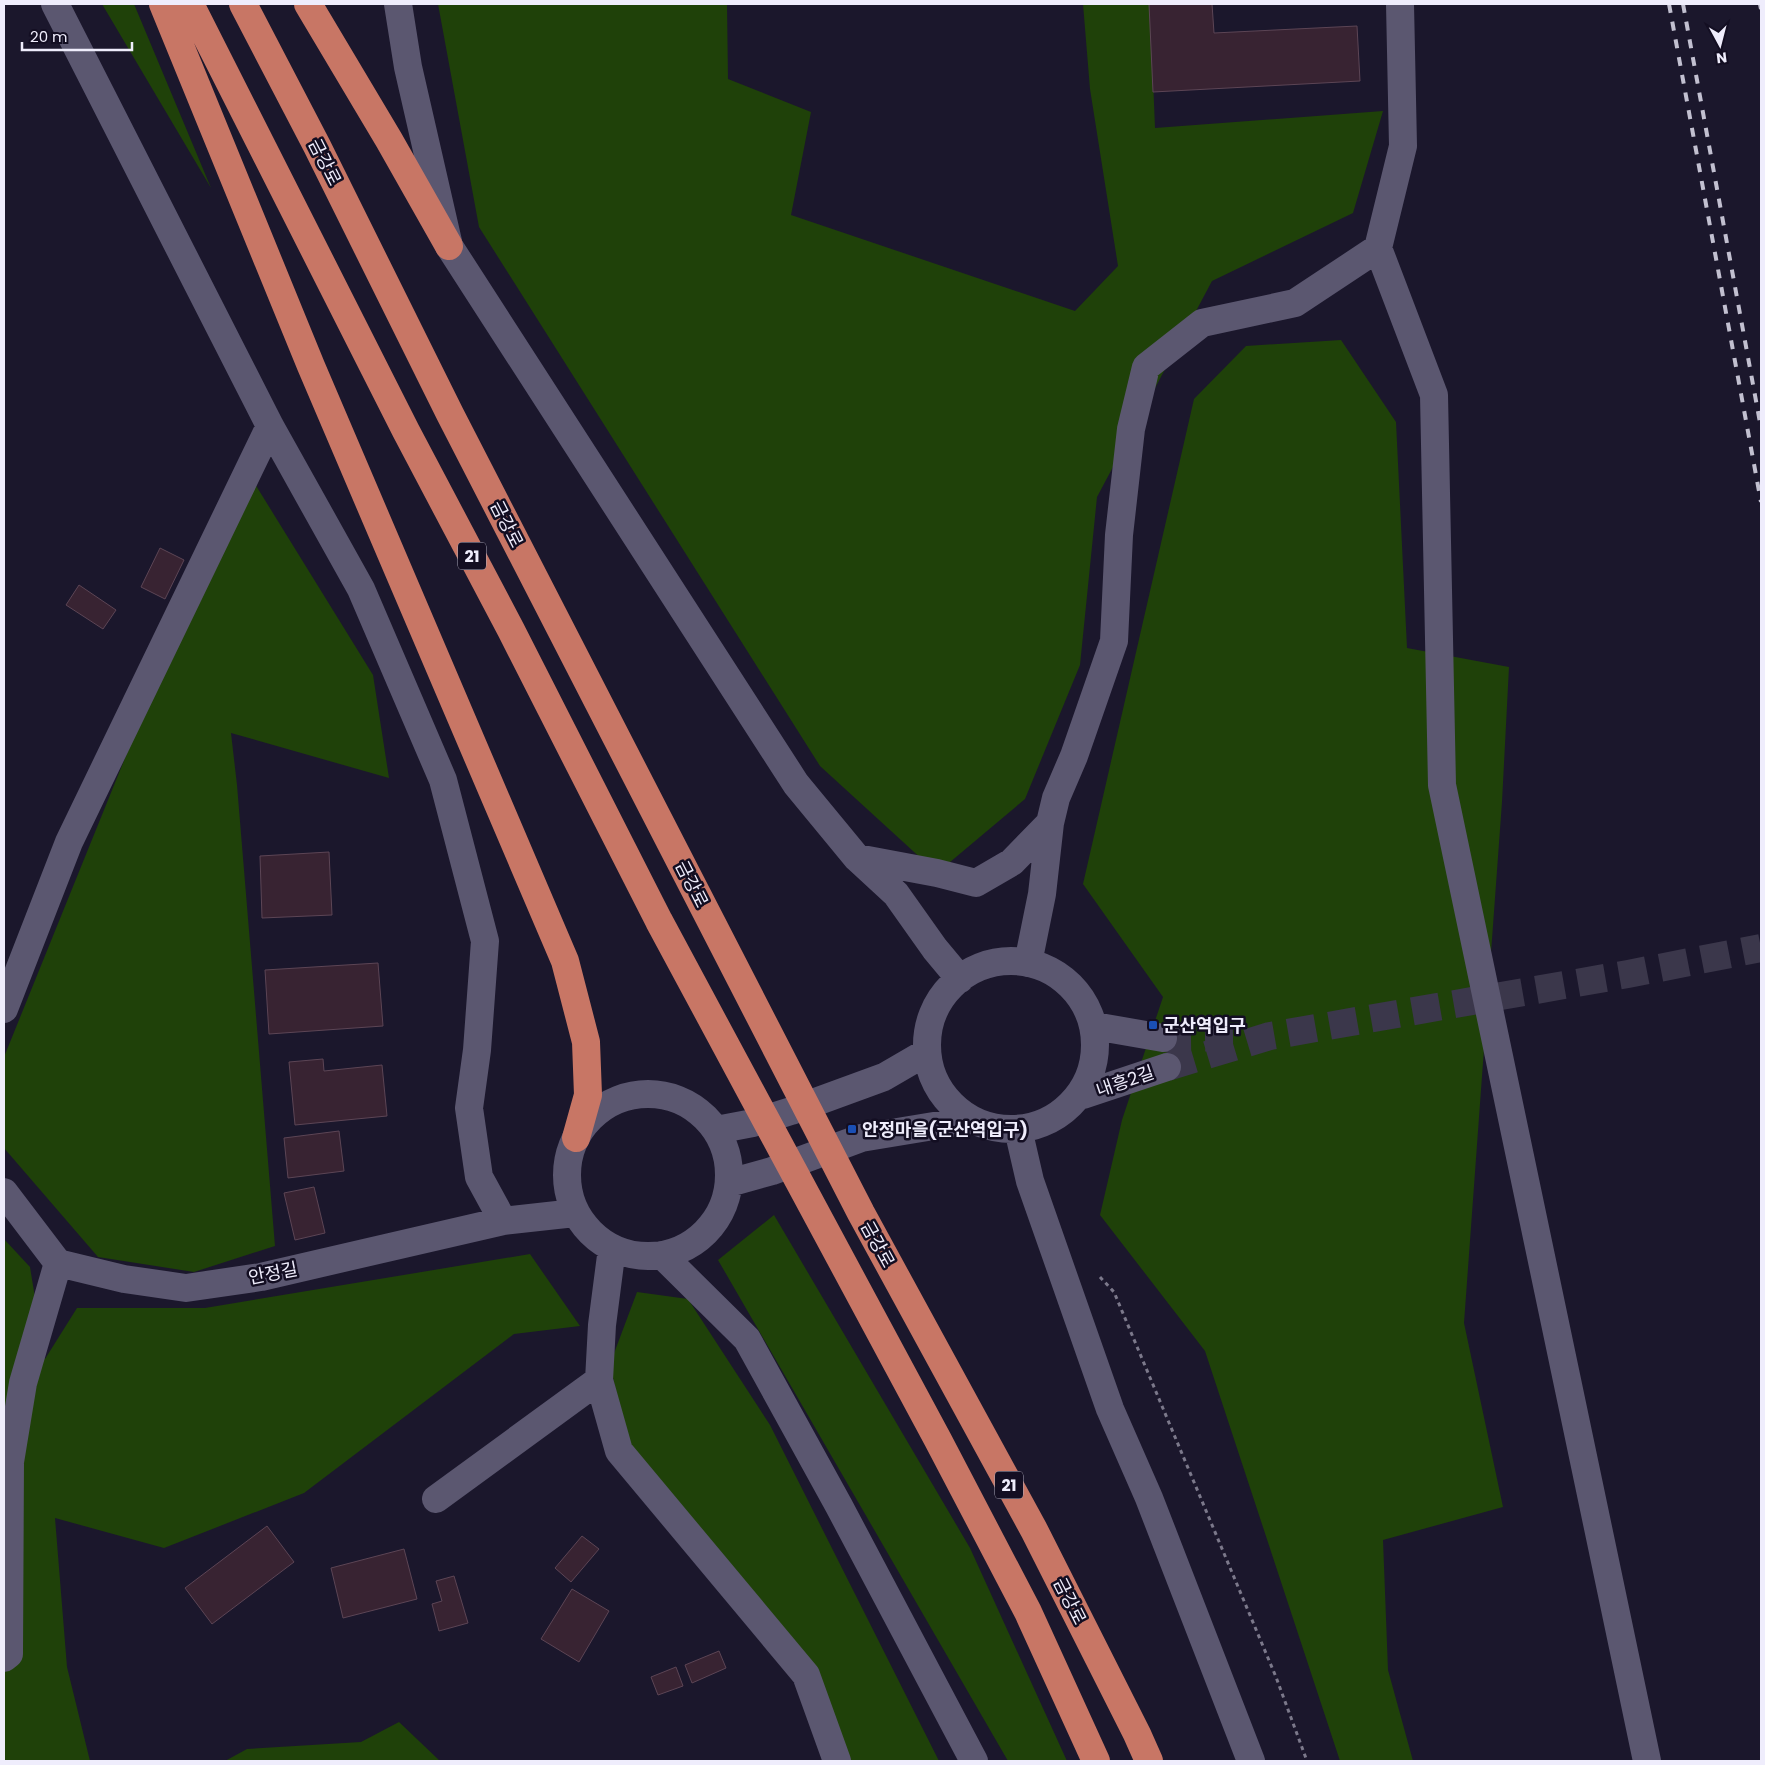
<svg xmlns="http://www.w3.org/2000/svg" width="1765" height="1765" viewBox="0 0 1765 1765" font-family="Poppins,'Noto Sans KR',sans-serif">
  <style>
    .green { fill: #1f4109 }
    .building { fill: #382332; stroke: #5c4555 }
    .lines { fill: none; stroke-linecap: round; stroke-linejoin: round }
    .minor-tunnel { stroke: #3b374b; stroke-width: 28; stroke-dasharray: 28 14; stroke-linecap: butt }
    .path { stroke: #7c798b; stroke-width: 3; stroke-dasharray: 4 4; stroke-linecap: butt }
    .minor { stroke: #5b5770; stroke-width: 28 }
    .highway { stroke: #c87665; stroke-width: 28 }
    .rail { stroke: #c2c0d0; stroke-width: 4; stroke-dasharray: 9 9; stroke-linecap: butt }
    .transit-dot { fill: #1a4fb4; stroke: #130e22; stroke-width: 2 }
    .labels { text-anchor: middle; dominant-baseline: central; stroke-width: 5; stroke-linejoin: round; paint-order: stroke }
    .shield { fill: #130e22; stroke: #adaabb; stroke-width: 1 }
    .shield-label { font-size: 16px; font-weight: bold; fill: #efedfc }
    .street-label { font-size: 18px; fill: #efedfc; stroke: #130e22 }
    .poi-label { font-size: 18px; font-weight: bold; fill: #efedfc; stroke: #130e22; text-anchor: start }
  </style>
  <rect width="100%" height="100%" fill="#1b172c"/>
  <path class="green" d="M102,4H134L211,188Z
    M438,4H727L728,79L811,112L791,215L1075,311L1118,266L1090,89L1083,4H1150L1155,128L1383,111L1353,213L1212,281L1097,497L1080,665L1025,799L937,873L820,766L479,227Z
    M1341,340L1396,422L1407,648L1509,667L1502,802L1464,1323L1503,1507L1383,1540L1388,1670L1413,1761H1340L1205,1351L1100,1215L1122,1120L1163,997L1083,884L1194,399L1246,346Z
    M255,484L373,675L389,778L231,733L237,785L275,1246L194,1272L98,1257L4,1148V1057L140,721Z
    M774,1215L970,1548L1067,1761H1008L718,1260Z
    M4,1239L30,1267L45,1359L77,1308H205L530,1254L580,1326L514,1334L304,1493L164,1548L55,1518L67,1667L90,1761H4Z
    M637,1292L688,1299L770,1425L939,1761H849L819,1682L628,1446L610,1364Z
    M399,1722L440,1761H225L247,1749L361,1742Z"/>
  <path class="building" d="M1149,4H1212L1214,33L1357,26L1360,81L1153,92Z
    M160,548L184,560L165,599L141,587Z
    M79,585L116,610L103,629L66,605Z
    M329,852L332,915L262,918L260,856Z
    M378,963L383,1026L269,1034L265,970Z
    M323,1059L324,1071L382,1065L387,1116L295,1125L289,1062Z
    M339,1131L344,1171L288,1178L284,1138Z
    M314,1187L325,1233L295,1240L284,1193Z
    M267,1526L294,1562L212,1624L185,1588Z
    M582,1536L599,1549L571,1582L555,1568Z
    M404,1549L417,1599L343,1618L331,1568Z
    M454,1576L468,1623L439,1631L432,1604L442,1601L436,1581Z
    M572,1589L609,1611L579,1662L541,1639Z
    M719,1651L726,1668L692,1683L685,1665Z
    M676,1667L683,1686L658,1695L651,1677Z"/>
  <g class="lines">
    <path class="minor-tunnel" d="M1163,1038L1234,1037
      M1167,1067L1270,1036L1628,974L1761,948"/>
    <path class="path" d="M1100,1277L1114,1292L1276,1677L1307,1761"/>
    <path class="minor" d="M55,4L270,426L361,589L443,780L485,941L477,1050L469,1108L479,1177L503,1221
      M398,4L408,67L449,246L796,784L857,858L896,894L935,949L960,979
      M1378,248L1434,395L1442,785L1647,1761
      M857,858L937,873L976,883L1012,862L1050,823
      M927 1045a84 84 0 1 1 168 0a84 84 0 1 1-168 0Z
      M1028,963L1042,894L1050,823L1056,798L1074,756L1114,641L1119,535L1131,429L1146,367L1202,323L1295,303L1378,248L1403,146L1400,4
      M4,1009L69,842L270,426
      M1094,1026L1163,1038
      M567 1175a81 81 0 1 1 162 0a81 81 0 1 1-162 0Z
      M1083,1095L1167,1067
      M1018,1129L1030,1181L1110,1409L1149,1498L1251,1761
      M716,1130L753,1123L791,1111L884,1077L927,1052
      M729,1183L772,1171L861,1138L970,1120
      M4,1192L58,1263L124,1279L186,1288L261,1277L503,1221L575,1213
      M612,1248L602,1325L599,1380L619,1451L806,1675L837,1761
      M662,1255L747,1339L839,1506L974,1761
      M436,1499L599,1380
      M4,1658L9,1654L10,1462L23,1383L58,1263"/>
    <path class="highway" d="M163,4L311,366L565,961L586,1042L588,1095L576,1138
      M190,4L406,431L511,630L659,921L938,1440L1028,1612L1096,1761
      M243,4L317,146L450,414L861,1213L1034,1530L1137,1734L1149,1761
      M308,4L389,140L449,246"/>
    <path class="rail" d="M1669,4L1761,502
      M1683,4L1761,428
      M1760,4L1761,9"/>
  </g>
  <g class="transit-dot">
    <rect x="1148" y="1020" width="10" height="10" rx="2.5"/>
    <rect x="847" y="1124" width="10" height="10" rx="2.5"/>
  </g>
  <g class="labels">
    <g class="shield">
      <rect x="458" y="542.5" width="28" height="27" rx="4"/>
      <rect x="995" y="1471.5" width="28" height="27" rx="4"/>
    </g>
    <g class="shield-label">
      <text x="472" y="556">21</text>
      <text x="1009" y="1485">21</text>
    </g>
    <g class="street-label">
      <text transform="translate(325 162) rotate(63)">금강로</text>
      <text transform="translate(507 524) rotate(63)">금강로</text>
      <text transform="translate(692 884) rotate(63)">금강로</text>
      <text transform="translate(1125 1081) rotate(-19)">내흥2길</text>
      <text transform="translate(878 1244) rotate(61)">금강로</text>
      <text transform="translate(273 1273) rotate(-11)">안정길</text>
      <text transform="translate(1070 1601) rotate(63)">금강로</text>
    </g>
    <g class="poi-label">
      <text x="1163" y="1025">군산역입구</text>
      <text x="862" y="1129">안정마을(군산역입구)</text>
    </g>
  </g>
  <rect width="1765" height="1765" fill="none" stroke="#efedfc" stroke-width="10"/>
  <g transform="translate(1720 45) rotate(173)" stroke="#130e22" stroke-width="4" paint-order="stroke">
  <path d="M0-4L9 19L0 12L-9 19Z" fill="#efedfc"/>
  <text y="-8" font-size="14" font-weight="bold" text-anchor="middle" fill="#efedfc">N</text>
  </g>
  <path d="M22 42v8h110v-8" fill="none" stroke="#efedfc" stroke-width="2.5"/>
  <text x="30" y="42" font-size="15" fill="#efedfc" stroke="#130e22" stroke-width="4" paint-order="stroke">20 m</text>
</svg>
